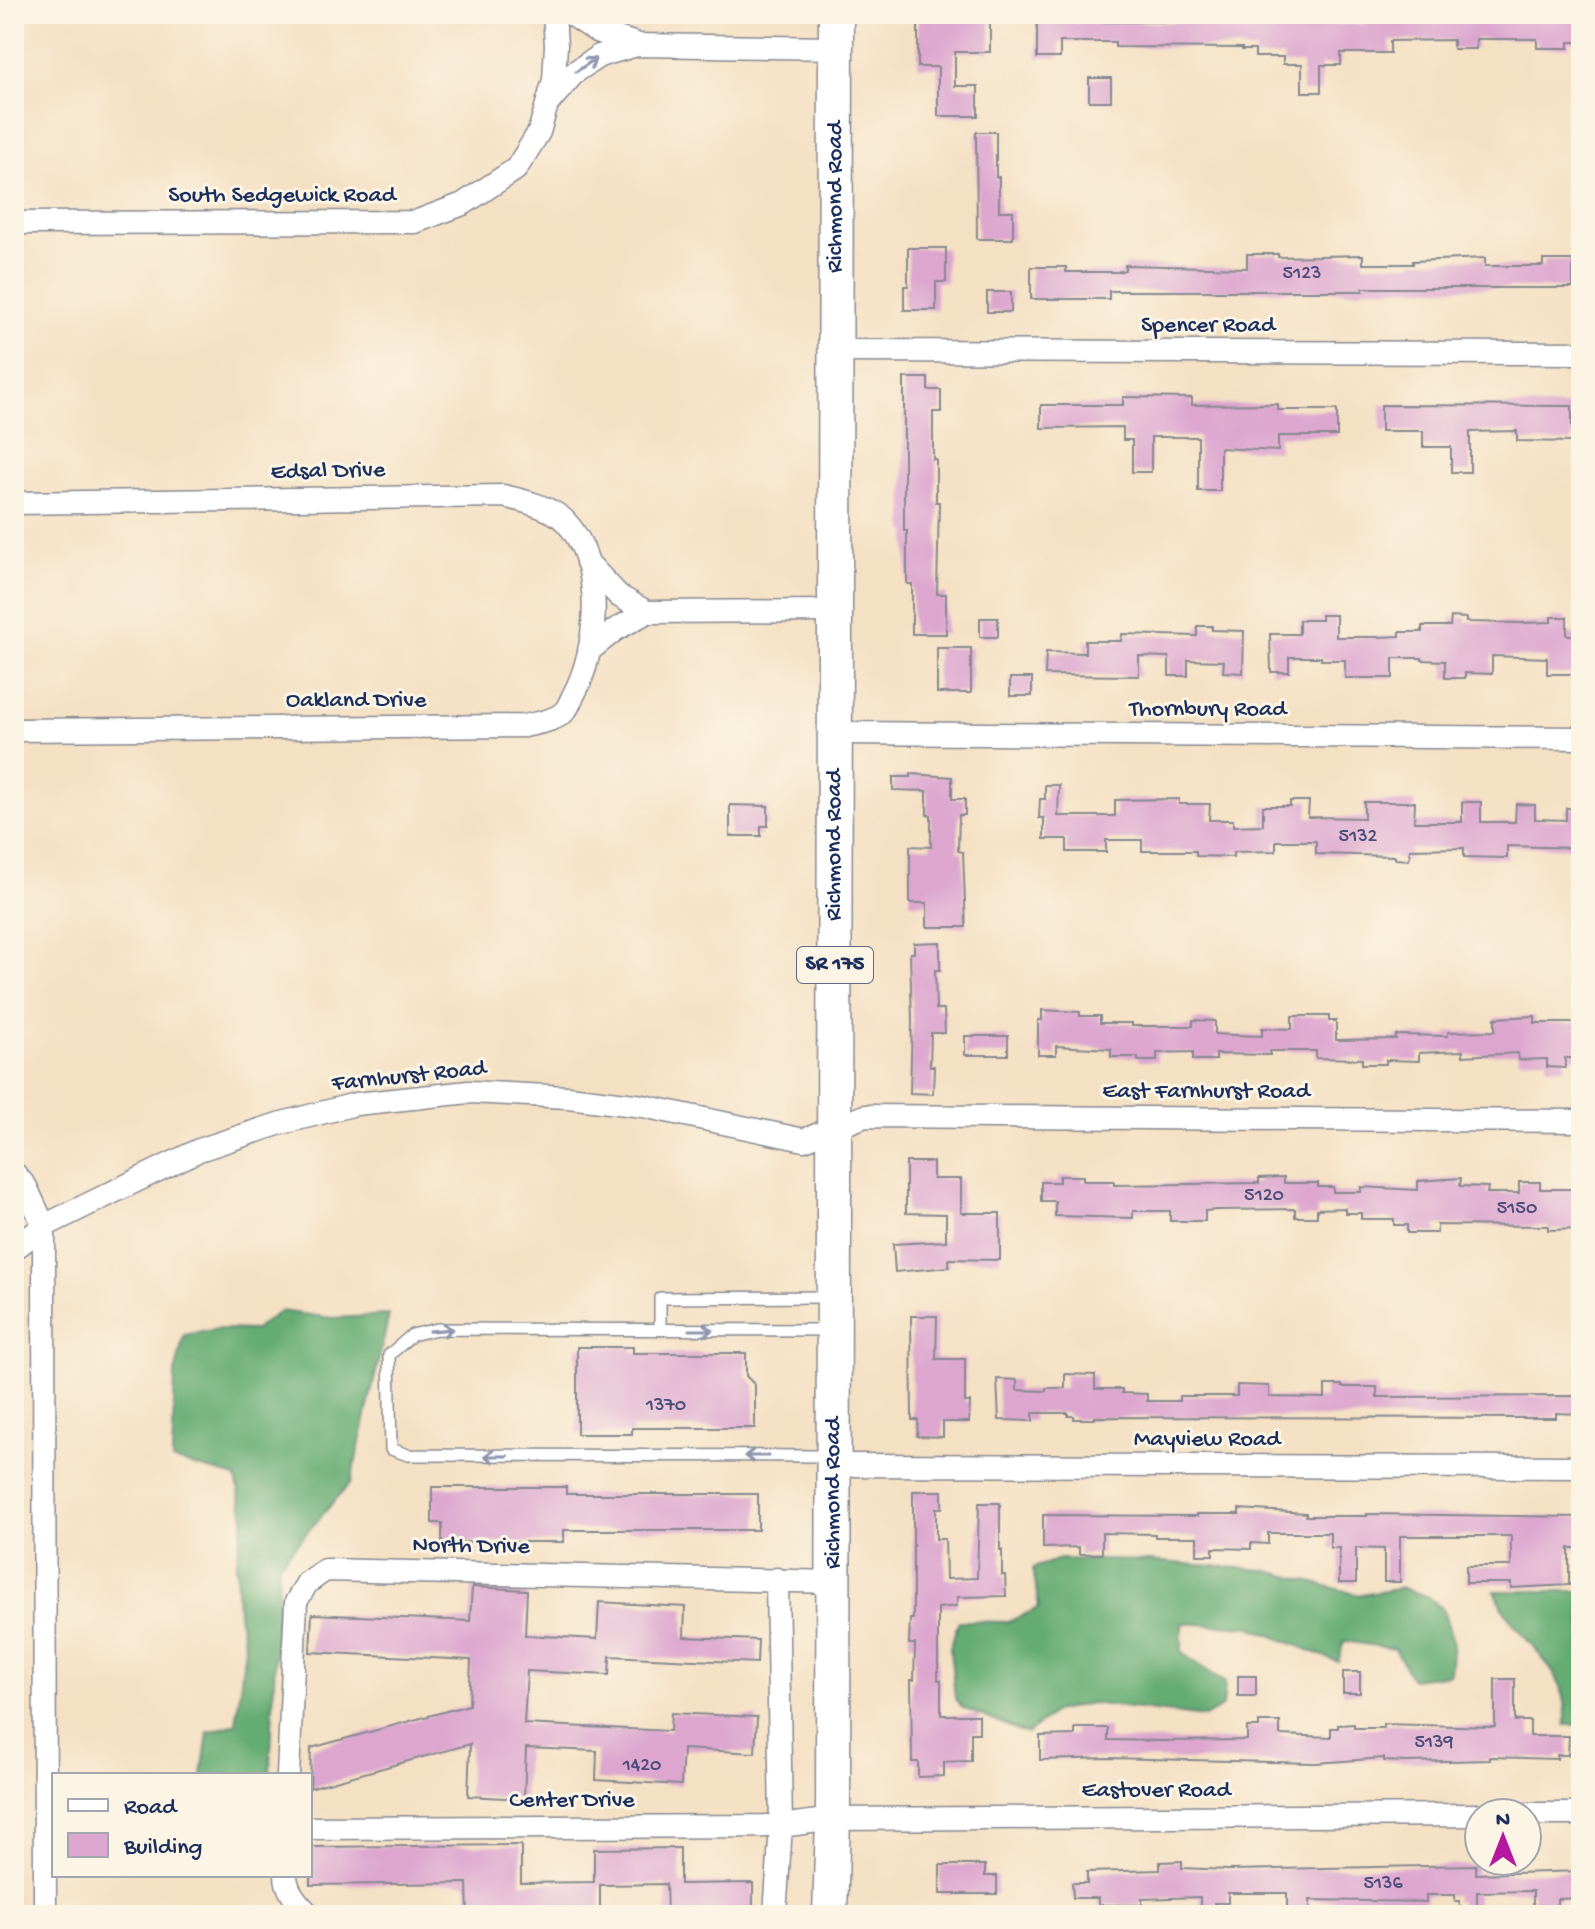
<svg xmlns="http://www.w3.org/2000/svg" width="1595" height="1929" viewBox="0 0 1595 1929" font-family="'Gochi Hand',sans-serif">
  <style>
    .forest { fill: #65ac72; stroke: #406e68; stroke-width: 2 }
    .building { fill: #dca6cf }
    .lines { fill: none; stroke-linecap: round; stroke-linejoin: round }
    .lane-casing { stroke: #888890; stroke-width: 14 }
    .street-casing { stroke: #888890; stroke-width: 25 }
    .primary-casing { stroke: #888890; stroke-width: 37 }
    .lane { stroke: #fff; stroke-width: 11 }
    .street { stroke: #fff; stroke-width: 22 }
    .primary { stroke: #fff; stroke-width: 34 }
    .oneway { stroke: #8d97ae }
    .labels { text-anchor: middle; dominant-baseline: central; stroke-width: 6; stroke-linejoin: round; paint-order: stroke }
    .number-label { font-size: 20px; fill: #4b4d7a }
    .shield { fill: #fcf5e5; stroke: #5e6a86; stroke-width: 2 }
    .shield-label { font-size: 22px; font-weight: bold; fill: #1b2f5e }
    .street-label { font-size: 24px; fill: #1b2f5e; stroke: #fcf5e5 }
  </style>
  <rect width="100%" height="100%" fill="#fcf5e5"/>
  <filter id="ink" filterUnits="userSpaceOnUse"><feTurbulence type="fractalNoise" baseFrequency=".0125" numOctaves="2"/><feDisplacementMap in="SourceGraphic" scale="16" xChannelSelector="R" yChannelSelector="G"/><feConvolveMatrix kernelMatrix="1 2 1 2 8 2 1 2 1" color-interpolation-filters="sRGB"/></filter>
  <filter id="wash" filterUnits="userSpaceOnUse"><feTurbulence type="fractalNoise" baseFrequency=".006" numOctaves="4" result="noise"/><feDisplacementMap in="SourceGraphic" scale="32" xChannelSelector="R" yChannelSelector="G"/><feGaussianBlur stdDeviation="1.8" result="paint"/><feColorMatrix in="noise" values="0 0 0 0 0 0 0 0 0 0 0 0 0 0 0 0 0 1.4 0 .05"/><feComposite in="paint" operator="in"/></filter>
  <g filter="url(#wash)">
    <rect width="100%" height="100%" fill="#f4e0c3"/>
    <path class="forest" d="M280,1311L332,1318L389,1315L351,1482L279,1564L270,1775H202L208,1732L236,1724L245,1646L238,1614L236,1566L244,1517L236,1477L172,1460L175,1374L184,1335L218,1329L255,1330Z
      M1060,1559L1148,1561L1265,1570L1360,1595L1403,1588L1429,1597L1443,1610L1453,1641L1450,1674L1412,1679L1395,1649L1344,1641L1338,1662L1251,1627L1182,1623V1653L1225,1683L1223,1706L1205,1717L1090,1703L1054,1712L1027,1734L963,1708L955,1699L950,1647L959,1621L1008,1622L1039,1608L1033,1568Z
      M1495,1591H1581V1725H1565C1573,1676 1530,1649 1506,1613C1502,1606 1499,1598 1495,1591Z"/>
    <g id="blocks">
      <path class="building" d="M918,14H990V52H955V86H978V116H938V67H918Z
        M1037,15H1060V22H1269L1308,24H1368V19L1453,15L1581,17V42H1569V48H1537V39H1476V49H1453V40L1390,41V53H1341V65H1321V92H1302V64H1283V57H1255V50H1242V48L1115,47V42H1060V58H1037Z
        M1089,78H1111V101H1089Z
        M976,132H996V177H999V211H1013V239H977Z
        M908,248H946V282H936V310H904V286H908Z
        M1247,254H1278V257L1363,255V264H1413V261L1485,258V266H1543V260H1573V288H1363V291H1109V299H1031V267H1066V272H1117L1125,270V265L1247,268Z
        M987,292H1011V312H987Z
        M904,378H928V390H941V412H933V459H936V502H939L937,594H946V634H912V584H907V531H904Z
        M1123,397L1192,398V405L1278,404V410H1337V436H1278V451L1220,448V491H1198V437H1151V472H1132V440H1123V427L1041,428V405H1123Z
        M1381,405L1572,406V442L1517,441V431L1470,432V472H1451V447H1423V431H1381Z
        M1321,615H1336V637H1378L1400,636V632H1422V626H1450L1451,617L1466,618V622L1523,623L1551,622V617H1567V635H1581V674H1547V658L1492,656V674L1465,673V678H1445V661L1422,660V658H1393V678H1345V660H1321V657H1289V672H1271L1270,634H1299V620H1321Z
        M980,618H998V637H980Z
        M1197,626H1212V630L1244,631L1243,673L1223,672L1224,661L1188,660V676H1169V657L1139,656V676L1045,675L1046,652L1085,653V641H1121L1122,634L1197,636Z
        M937,648H971V693H937Z
        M1010,678H1032V696H1010Z
        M911,774L952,777V799H965V815H959L958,851L963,852L966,927H927V903H910V846L931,847V815H927V791L893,790V777H911Z
        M1045,785H1059L1058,816H1115V800L1179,799V804H1210L1209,820H1233V826L1263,825V806H1290V801H1309L1308,817L1364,818V802H1415L1414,822H1462V802H1481V822H1515L1516,804L1535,805V819L1566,820V808H1581L1580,848L1507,846V858L1464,857V848L1410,849L1409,860L1395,859V856L1316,854V841H1276V851L1233,852V857L1196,856V851H1142V840H1106V852H1067V839H1044V818H1039L1040,799H1045Z
        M730,805L768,806V826H761V836H730Z
        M940,942V970H935L936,1009H944L945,1033H931L930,1066H934L933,1094L910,1093L912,1022L910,953H914V943Z
        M1042,1010L1080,1012V1016H1100V1023H1132V1026H1193V1020L1215,1021V1034L1233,1035L1262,1036V1028L1292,1029V1016H1329V1021H1336V1040L1396,1039V1035L1448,1036V1032L1495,1031V1018L1535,1016V1023H1581V1058H1565V1068L1547,1067V1059L1519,1060L1518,1053L1463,1056V1051L1419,1053V1061L1386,1060V1064H1362V1059L1316,1058V1051H1270V1055L1216,1054V1060H1193V1052L1157,1053V1061H1138V1057H1111V1049L1056,1046V1055H1038V1020H1042Z
        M965,1036H1008V1055H965Z
        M906,1162H933V1179H961V1213H1000V1260L949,1259V1267L895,1272L893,1244L946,1241V1214L906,1213Z
        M1059,1176H1083V1181H1114V1185L1259,1183V1178L1284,1177V1183H1318V1187H1333V1192H1361V1187L1418,1190V1181L1461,1178L1460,1186L1488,1187L1487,1193H1519V1182H1540V1189H1581V1229L1548,1230V1226L1437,1225V1233H1407V1225H1394V1219H1361V1213H1345V1208L1317,1209V1217H1295V1209L1217,1210L1205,1211V1221H1170V1211H1133V1218L1055,1216V1201H1041V1182H1059Z
        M911,1316H937L936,1359H965V1402H970L969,1422H943V1437L917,1436L918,1420H912Z
        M577,1347H633V1353H746V1376L755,1385V1428H632V1434H577Z
        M1065,1374L1095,1375V1389H1122V1393L1147,1394V1401H1179V1396H1237V1385L1269,1386V1397L1325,1398V1385H1342V1387H1377V1397L1581,1396V1414L1556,1413V1418L1095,1417V1419H1074V1416H1068V1413H1033V1421L999,1420L997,1379L1017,1380V1390L1046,1391V1388H1065Z
        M432,1487H566V1494H758V1530H564V1542H442V1523H432Z
        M913,1491H942V1508H936V1539H945L946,1579L977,1578L979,1503H1000V1550H1002V1575H1005L1006,1596L958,1597L956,1606L938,1608V1680H941V1715H979V1733H971V1761L944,1762V1776L918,1777V1762H912L911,1680H914L915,1644H909L910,1619H913Z
        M1239,1509L1306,1513V1516H1367V1514L1581,1517V1548H1569V1585L1511,1588V1583H1466V1566H1511V1536H1400V1582H1384V1549L1356,1548V1583H1339V1548H1330V1533H1268V1544L1251,1543V1549L1213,1548V1555H1197V1537H1155V1534L1102,1533V1554H1079V1547L1043,1548V1515L1197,1516V1514H1239Z
        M472,1587L527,1590L525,1635L597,1639L599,1602L685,1607L684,1637L758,1640L757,1663L610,1656L609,1675L527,1671L524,1724L670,1731L671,1713L757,1717L755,1753L683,1749L681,1785L596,1780L597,1751L526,1748L524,1799L468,1796L470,1744L310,1788L311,1748L469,1705L471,1660L310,1652L312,1614L470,1621Z
        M1343,1672H1360V1693H1343Z
        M1238,1676H1256V1696H1238Z
        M1495,1679H1515V1721H1530V1736H1569L1568,1755H1557V1759L1490,1757V1760L1406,1762L1384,1761V1758L1316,1763L1108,1758L1040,1760V1736L1075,1735V1728H1108V1740L1163,1741L1247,1740V1727H1259V1722H1280V1735L1331,1737V1728H1338V1725L1354,1724V1728H1383V1724L1495,1727Z
        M521,1845V1883L594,1882V1849L680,1848V1884L753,1883V1915H667L666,1884L600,1885V1915H468L467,1883L310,1885V1847Z
        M1182,1861V1868L1229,1870L1476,1865V1874L1581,1871V1898L1557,1899V1907H1533V1891L1477,1892V1911H1460V1901H1455V1895H1426V1902L1310,1900V1915H1287V1893H1228V1903H1214V1910H1200V1897L1142,1899V1905H1098V1898H1073L1072,1883H1087V1872L1160,1870V1862Z
        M940,1865H985V1876H997V1894H940Z"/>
    </g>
  </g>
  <g filter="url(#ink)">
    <use href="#blocks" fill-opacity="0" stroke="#888890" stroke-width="2"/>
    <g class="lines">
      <g class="lane-casing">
        <path id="lane" d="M660,1329V1298L830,1297
          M829,1456L408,1455L391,1449L389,1355L412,1335L437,1329L831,1330"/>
      </g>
      <g class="street-casing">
        <path id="street" d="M571,14L596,31L636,44
          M549,102L575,72L599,56L637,45L836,48
          M14,223L415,222L463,204L516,169L539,132L554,80L556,45L554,14
          M835,351L1581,353
          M14,503L503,496C521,500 552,507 565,521C605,562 599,649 573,696C571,700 568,708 564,712C555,721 536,723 524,726L14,730
          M587,562L619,596L647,612
          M590,650L615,630L647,612L835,611
          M835,733L1581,738
          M14,1173L26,1187L44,1226L45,1915
          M14,1249L44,1226L199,1150L278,1124L356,1104L469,1092L568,1097L643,1106L804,1140L865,1116L1581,1121
          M834,1465L1581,1467
          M288,1775L296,1602L307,1583L325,1570L834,1582
          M1527,1814H1581
          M310,1828L781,1826L833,1819L1479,1815
          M286,1875C286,1891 299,1905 310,1915
          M775,1915L781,1826L777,1579"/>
      </g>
      <g class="primary-casing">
        <g id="primary">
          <path id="s1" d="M830,1915L833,1819L836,14"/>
        </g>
      </g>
      <use href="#lane" class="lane"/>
      <use href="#street" class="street"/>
      <use href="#primary" class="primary"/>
    </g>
    <defs><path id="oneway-shaft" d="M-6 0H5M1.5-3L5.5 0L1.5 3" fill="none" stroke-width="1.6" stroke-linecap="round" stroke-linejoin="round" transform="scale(2)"/></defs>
    <g class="oneway">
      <use href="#oneway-shaft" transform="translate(586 65) rotate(-34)"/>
      <use href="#oneway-shaft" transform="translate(441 1330) rotate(-5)"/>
      <use href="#oneway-shaft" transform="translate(701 1330)"/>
      <use href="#oneway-shaft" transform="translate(496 1456) rotate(180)"/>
      <use href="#oneway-shaft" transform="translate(756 1456) rotate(180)"/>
    </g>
  </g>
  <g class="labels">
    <g class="number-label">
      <text x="1302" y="274">5123</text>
      <text x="1358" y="837">5132</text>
      <text x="1264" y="1196">5120</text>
      <text x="1517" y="1209">5150</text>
      <text x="666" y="1406">1370</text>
      <text x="1434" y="1743">5139</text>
      <text x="642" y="1766">1420</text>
      <text x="1383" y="1884">5136</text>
    </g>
    <rect class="shield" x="797" y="947" width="76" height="36" rx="6"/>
    <g class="shield-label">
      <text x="835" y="965">SR 175</text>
    </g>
    <g class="street-label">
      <text x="282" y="196">South Sedgewick Road</text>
      <text stroke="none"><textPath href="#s1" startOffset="1718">Richmond Road</textPath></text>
      <text x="1208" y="326">Spencer Road</text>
      <text transform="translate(328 472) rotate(-1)">Edsal Drive</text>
      <text x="356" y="701">Oakland Drive</text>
      <text x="1208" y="710">Thornbury Road</text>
      <text stroke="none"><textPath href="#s1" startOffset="1070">Richmond Road</textPath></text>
      <text transform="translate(409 1077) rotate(-6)">Farnhurst Road</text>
      <text x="1206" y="1092">East Farnhurst Road</text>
      <text x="1207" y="1440">Mayview Road</text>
      <text stroke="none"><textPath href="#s1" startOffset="422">Richmond Road</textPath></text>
      <text transform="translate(471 1547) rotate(1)">North Drive</text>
      <text x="1156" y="1791">Eastover Road</text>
      <text x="572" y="1801">Center Drive</text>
    </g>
  </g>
  <rect width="1595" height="1929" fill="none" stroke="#fcf5e5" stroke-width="48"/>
  <rect x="52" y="1773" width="260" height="104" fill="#fcf5e5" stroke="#a2a6af" stroke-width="2"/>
  <rect x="68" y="1799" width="40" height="12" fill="#ffffff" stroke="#a2a6af" stroke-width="2"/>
  <text x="124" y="1813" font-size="24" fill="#1b2f5e">Road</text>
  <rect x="68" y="1833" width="40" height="24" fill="#dca6cf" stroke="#a2a6af" stroke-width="2"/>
  <text x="124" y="1853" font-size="24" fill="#1b2f5e">Building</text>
  <g transform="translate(1503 1837)"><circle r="38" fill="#fcf5e5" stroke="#a2a6af" stroke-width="2"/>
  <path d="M0-6L14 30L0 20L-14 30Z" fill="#b5179e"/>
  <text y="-12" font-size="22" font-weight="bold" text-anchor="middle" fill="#1b2f5e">N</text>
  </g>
</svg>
